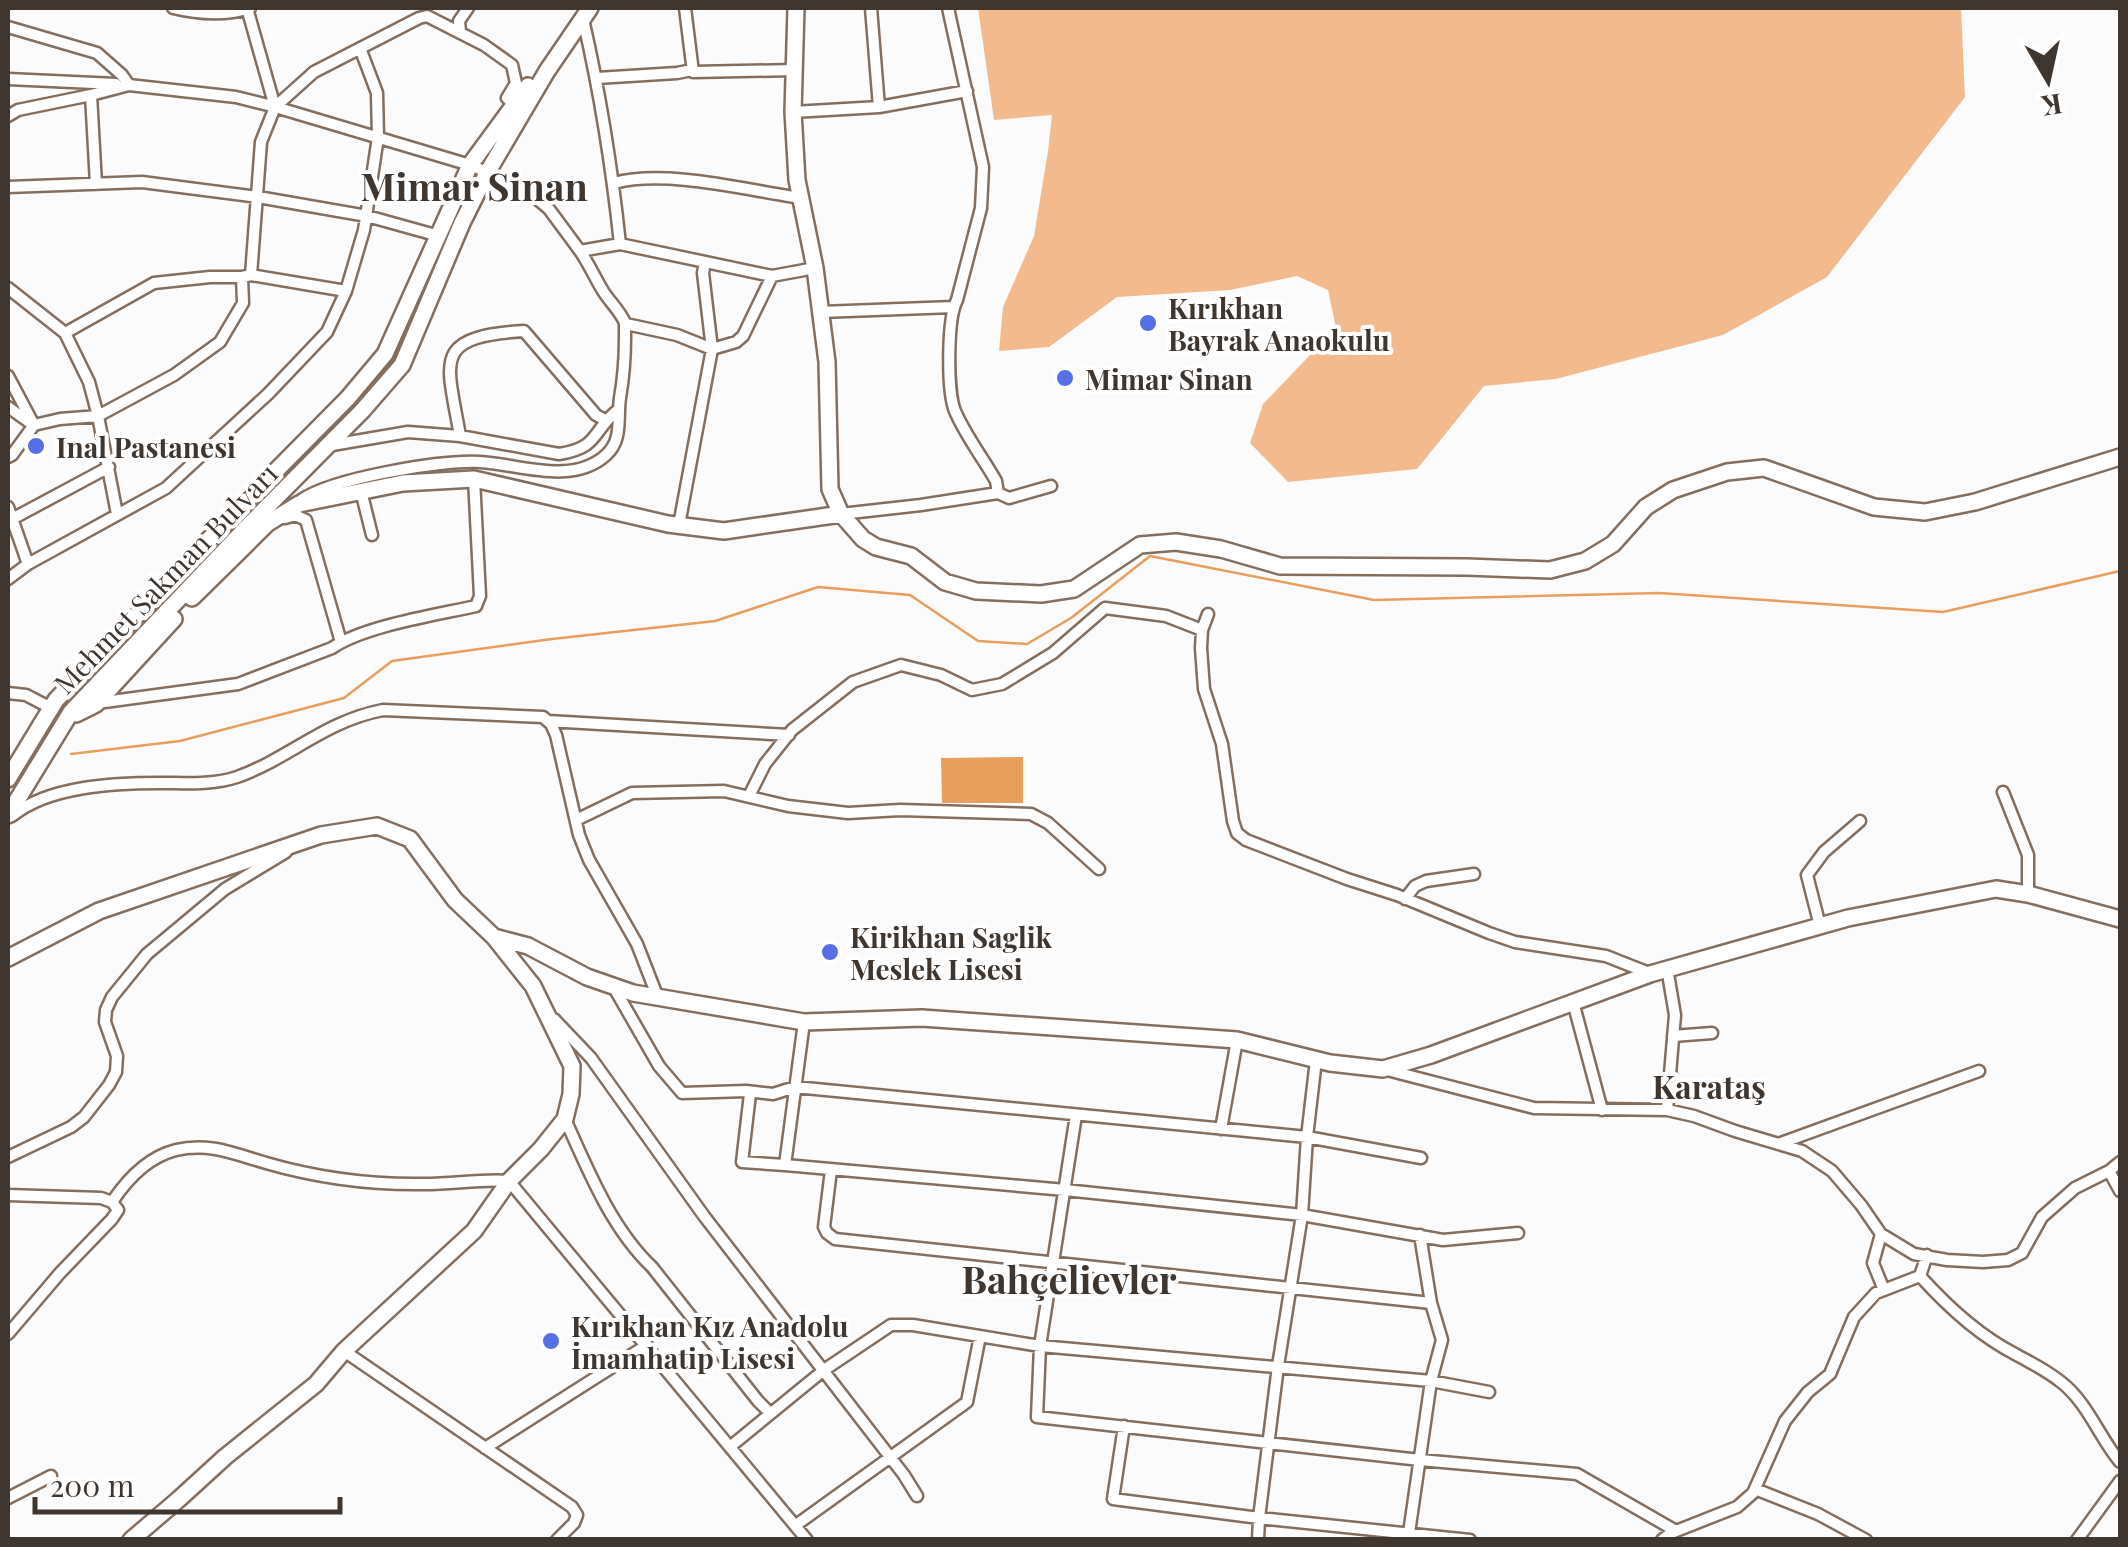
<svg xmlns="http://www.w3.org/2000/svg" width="2128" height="1547" viewBox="0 0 2128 1547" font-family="'Playfair Display',serif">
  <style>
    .green { fill: #f3bb8d }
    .water { fill: #e89f5e }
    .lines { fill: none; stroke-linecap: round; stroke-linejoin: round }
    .stream { stroke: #e89f5e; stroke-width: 2.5 }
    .street-casing { stroke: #846f5f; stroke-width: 15 }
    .secondary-casing { stroke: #846f5f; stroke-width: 20 }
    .street { stroke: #fff; stroke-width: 10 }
    .secondary { stroke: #fff; stroke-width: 15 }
    .poi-dot { fill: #566fe5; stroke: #fff; stroke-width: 4 }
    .labels { text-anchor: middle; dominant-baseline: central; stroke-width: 8; stroke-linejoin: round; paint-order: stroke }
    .poi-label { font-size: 28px; font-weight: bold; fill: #3f362f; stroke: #fff; text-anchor: start }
    .street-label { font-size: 28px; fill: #3f362f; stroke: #fff }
    .quarter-label { font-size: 32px; font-weight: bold; fill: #3f362f; stroke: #fff }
    .district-label { font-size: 38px; font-weight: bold; fill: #3f362f; stroke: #fff }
  </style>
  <rect width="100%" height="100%" fill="#fbfbfb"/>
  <path class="green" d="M978,8H1961L1965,97L1827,277L1723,335L1556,379L1484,386L1417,469L1288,482L1250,443L1263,404L1336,328L1328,290L1297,276L1230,290L1117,297L1049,347L999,351L1003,307L1034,236L1048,151L1052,115L994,120Z"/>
  <path class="water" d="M1023,757V803H942L941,758Z"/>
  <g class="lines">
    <path class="stream" d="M71,754L180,741L344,698L392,661L552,639L715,621L818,587L910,595L978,641L1027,644L1071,618L1150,556L1374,600L1659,593L1943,612L2120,571"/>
    <g class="street-casing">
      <path id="street" d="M173,8C198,14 225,16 250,8
        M247,8L275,107
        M871,8L879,107
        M583,19C600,93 612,168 620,244
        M8,27L97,53L122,75L129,85
        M460,32L459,21L468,8
        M693,72L794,70
        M597,78L677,73L692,70L693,72L685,8
        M8,79L116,84
        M91,95L96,184
        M793,112L879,107L967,91
        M8,116L18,110L91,95L129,85L236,97L272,106L470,165L523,187L549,209L580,251L620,244L772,276L743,336L736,342L712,349L677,335L626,324
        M614,183C666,169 746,190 801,198
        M8,187L142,182L258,197L367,216L439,236
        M251,275L346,291
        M772,276L815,268
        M8,288L65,333L89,382L98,416L117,514
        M821,312L953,307
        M65,333L154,283L210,277H242
        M8,376L34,425
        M8,407L29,422
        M460,436C447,360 431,337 524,331L596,415L605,420
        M332,445L408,432L460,436L559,454C600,448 592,430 618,410
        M8,457L12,455L34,425L60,419L98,416L174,375L220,342L243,303L242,277L251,275L261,142L275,107L314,72L419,18L427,16L484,45L512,65L516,83L507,98L514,105
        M361,491L372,535
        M998,493L1009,498L1051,486
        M301,500C333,478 440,460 480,462C519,464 572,486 606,455C623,440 617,418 620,398C624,375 625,360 625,337C625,336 625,324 625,323C621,312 609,301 603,291C595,278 589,264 580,251
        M8,507L28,564
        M841,514L921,505L998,493L996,481C983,458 965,435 955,411C947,392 947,318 957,300L981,208L983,167L948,8
        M285,518L295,515L306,520L341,642
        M12,519L109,467
        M679,525L712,349L703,273L705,262
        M8,579L28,564L166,488L268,394L327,332L346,291L364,230L378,137L377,93L360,48
        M1208,614L1202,630L1201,648L1204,689L1222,744L1233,821L1237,833L1246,840L1347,879L1397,895L1489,933L1515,942L1606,956L1649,973
        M8,693L26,695L51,708
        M97,703L238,684L332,648C364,626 436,615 476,606L480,596L474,479
        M548,721L789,735
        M2003,792L2028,855V894
        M749,796L765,764L792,730L853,682L901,665L941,675L972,690L1002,684L1053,653L1105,608L1166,616L1202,630
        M12,816C48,786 115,783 160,783C185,783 213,785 237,777C290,758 325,721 383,710L543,717L551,724L556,735L579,835L589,860L637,944L658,998
        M576,820L632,793L724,791L788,806L848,813L900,810L1031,814L1048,823L1099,869
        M1405,899L1415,886L1426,881L1474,874
        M1820,926L1807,875L1824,852L1860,821
        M613,986L659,1066L682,1093L746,1091L750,1094L742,1162L785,1165
        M1573,1002L1602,1110
        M554,1019L591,1058L704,1216L904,1475L917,1496
        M804,1022L785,1165L1065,1190L1302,1215L1443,1240L1518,1233
        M1673,1036L1712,1033
        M1387,1070L1534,1108L1667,1110L1694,1116L1735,1131L1802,1151L1832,1171L1861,1205L1881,1234L1914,1254L1947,1260L1983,1262L2008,1260L2022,1253L2042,1217L2075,1188L2109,1171L2120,1162
        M746,1091L773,1094L795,1087L1307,1137L1421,1158
        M1667,1110L1675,1015L1667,968
        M1076,1115L1040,1346L1037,1417L1420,1460L1577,1474L1676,1531
        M565,1119C588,1170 611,1228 652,1267L758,1401L770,1413
        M1221,1129L1237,1040
        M1778,1144L1979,1071
        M8,1157L71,1127L84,1117L109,1085L116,1072L117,1056L105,1022L106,1010L112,997L147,954L225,889L286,852
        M831,1170L824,1227L827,1233L835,1239L1431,1303
        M2109,1171L2120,1191
        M8,1195L101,1198L112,1202L118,1210L112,1219L60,1273L8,1334
        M112,1202C128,1178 148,1157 176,1150C209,1142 235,1154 266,1163C318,1178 371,1185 425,1184C454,1184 481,1179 509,1181L807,1540
        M1881,1234L1873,1263L1884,1290
        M1920,1276C1947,1306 1978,1335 2015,1354C2031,1363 2046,1370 2061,1382C2088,1403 2099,1437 2120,1462
        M344,1351L572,1507L577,1515L574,1523L557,1540
        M1124,1426L1113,1499L1259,1518L1470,1540
        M731,1446L824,1370L891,1325H913L1040,1346L1431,1381L1489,1392
        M485,1448L647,1345
        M1755,1489L1818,1514L1866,1540
        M8,1498L51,1476
        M796,1525L967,1402L980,1336
        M1409,1533L1431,1381L1442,1340L1431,1303L1420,1235
        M1258,1540L1259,1518L1278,1366L1302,1215L1307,1137L1316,1060
        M1662,1540L1671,1533L1737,1507L1753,1493L1785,1421L1808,1392L1830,1374L1854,1317L1876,1293L1920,1276L1927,1255
        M2077,1540L2120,1481"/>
    </g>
    <g class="secondary-casing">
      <path id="secondary" d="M796,8L793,112L797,180L815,268L827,362L830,489L841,514L863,539L876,547L911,556L945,582L976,591L1041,594L1074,589L1140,545L1176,542L1221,549L1280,566L1467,567L1550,570L1585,561L1613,544L1646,507L1673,490L1727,472L1764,468L1874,507L1925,512L1975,502L2120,457
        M192,598L268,523L299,504L403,483L474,479L668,524L724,531L841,514
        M76,714L96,704L174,619
        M8,779L56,700L236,511L348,398L385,354L470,165L528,86
        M8,815L71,712L250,524L362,411L402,365L462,223L487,173L547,71L590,8
        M494,937L528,946L587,977L633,993L804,1022L922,1018L1237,1040L1330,1063L1383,1069L1431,1055L1650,974L1848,918L1996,889L2028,894L2120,919
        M8,958L99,911L321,835L377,826L410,839L455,900L494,937L533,986L572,1066L571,1094L565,1119L541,1149L509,1181L474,1231L344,1351L316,1384L225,1457L179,1499L131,1540"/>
    </g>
    <use href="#street" class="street"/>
    <use href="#secondary" class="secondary"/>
  </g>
  <g class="poi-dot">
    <circle cx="1148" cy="323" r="10"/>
    <circle cx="1065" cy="378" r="10"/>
    <circle cx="36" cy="446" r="10"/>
    <circle cx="830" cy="952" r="10"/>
    <circle cx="551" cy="1341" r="10"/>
  </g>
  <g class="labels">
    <g class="poi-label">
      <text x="1168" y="307">Kırıkhan<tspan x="1168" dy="32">Bayrak Anaokulu</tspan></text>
      <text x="1085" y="378">Mimar Sinan</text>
      <text x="56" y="446">Inal Pastanesi</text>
      <text x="850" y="936">Kirikhan Saglik<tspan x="850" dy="32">Meslek Lisesi</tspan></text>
      <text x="571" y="1325">Kırıkhan Kız Anadolu<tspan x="571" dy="32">İmamhatip Lisesi</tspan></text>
    </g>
    <g class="street-label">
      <text transform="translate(165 578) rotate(-46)">Mehmet Sakman Bulvarı</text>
    </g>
    <g class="quarter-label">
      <text x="1709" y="1085">Karataş</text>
    </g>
    <g class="district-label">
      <text x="474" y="185">Mimar Sinan</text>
      <text x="1069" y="1278">Bahçelievler</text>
    </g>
  </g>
  <rect width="2128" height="1547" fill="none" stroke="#3f362f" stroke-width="20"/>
  <g transform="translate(2048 80) rotate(171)" stroke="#ffffff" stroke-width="8" paint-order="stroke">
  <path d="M0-8L18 38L0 25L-18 38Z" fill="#3f362f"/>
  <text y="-15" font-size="28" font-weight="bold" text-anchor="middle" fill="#3f362f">K</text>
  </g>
  <path d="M35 1497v15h305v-15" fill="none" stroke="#3f362f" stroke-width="5"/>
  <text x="50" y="1497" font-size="30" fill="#3f362f" stroke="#ffffff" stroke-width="8" paint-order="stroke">200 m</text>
</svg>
